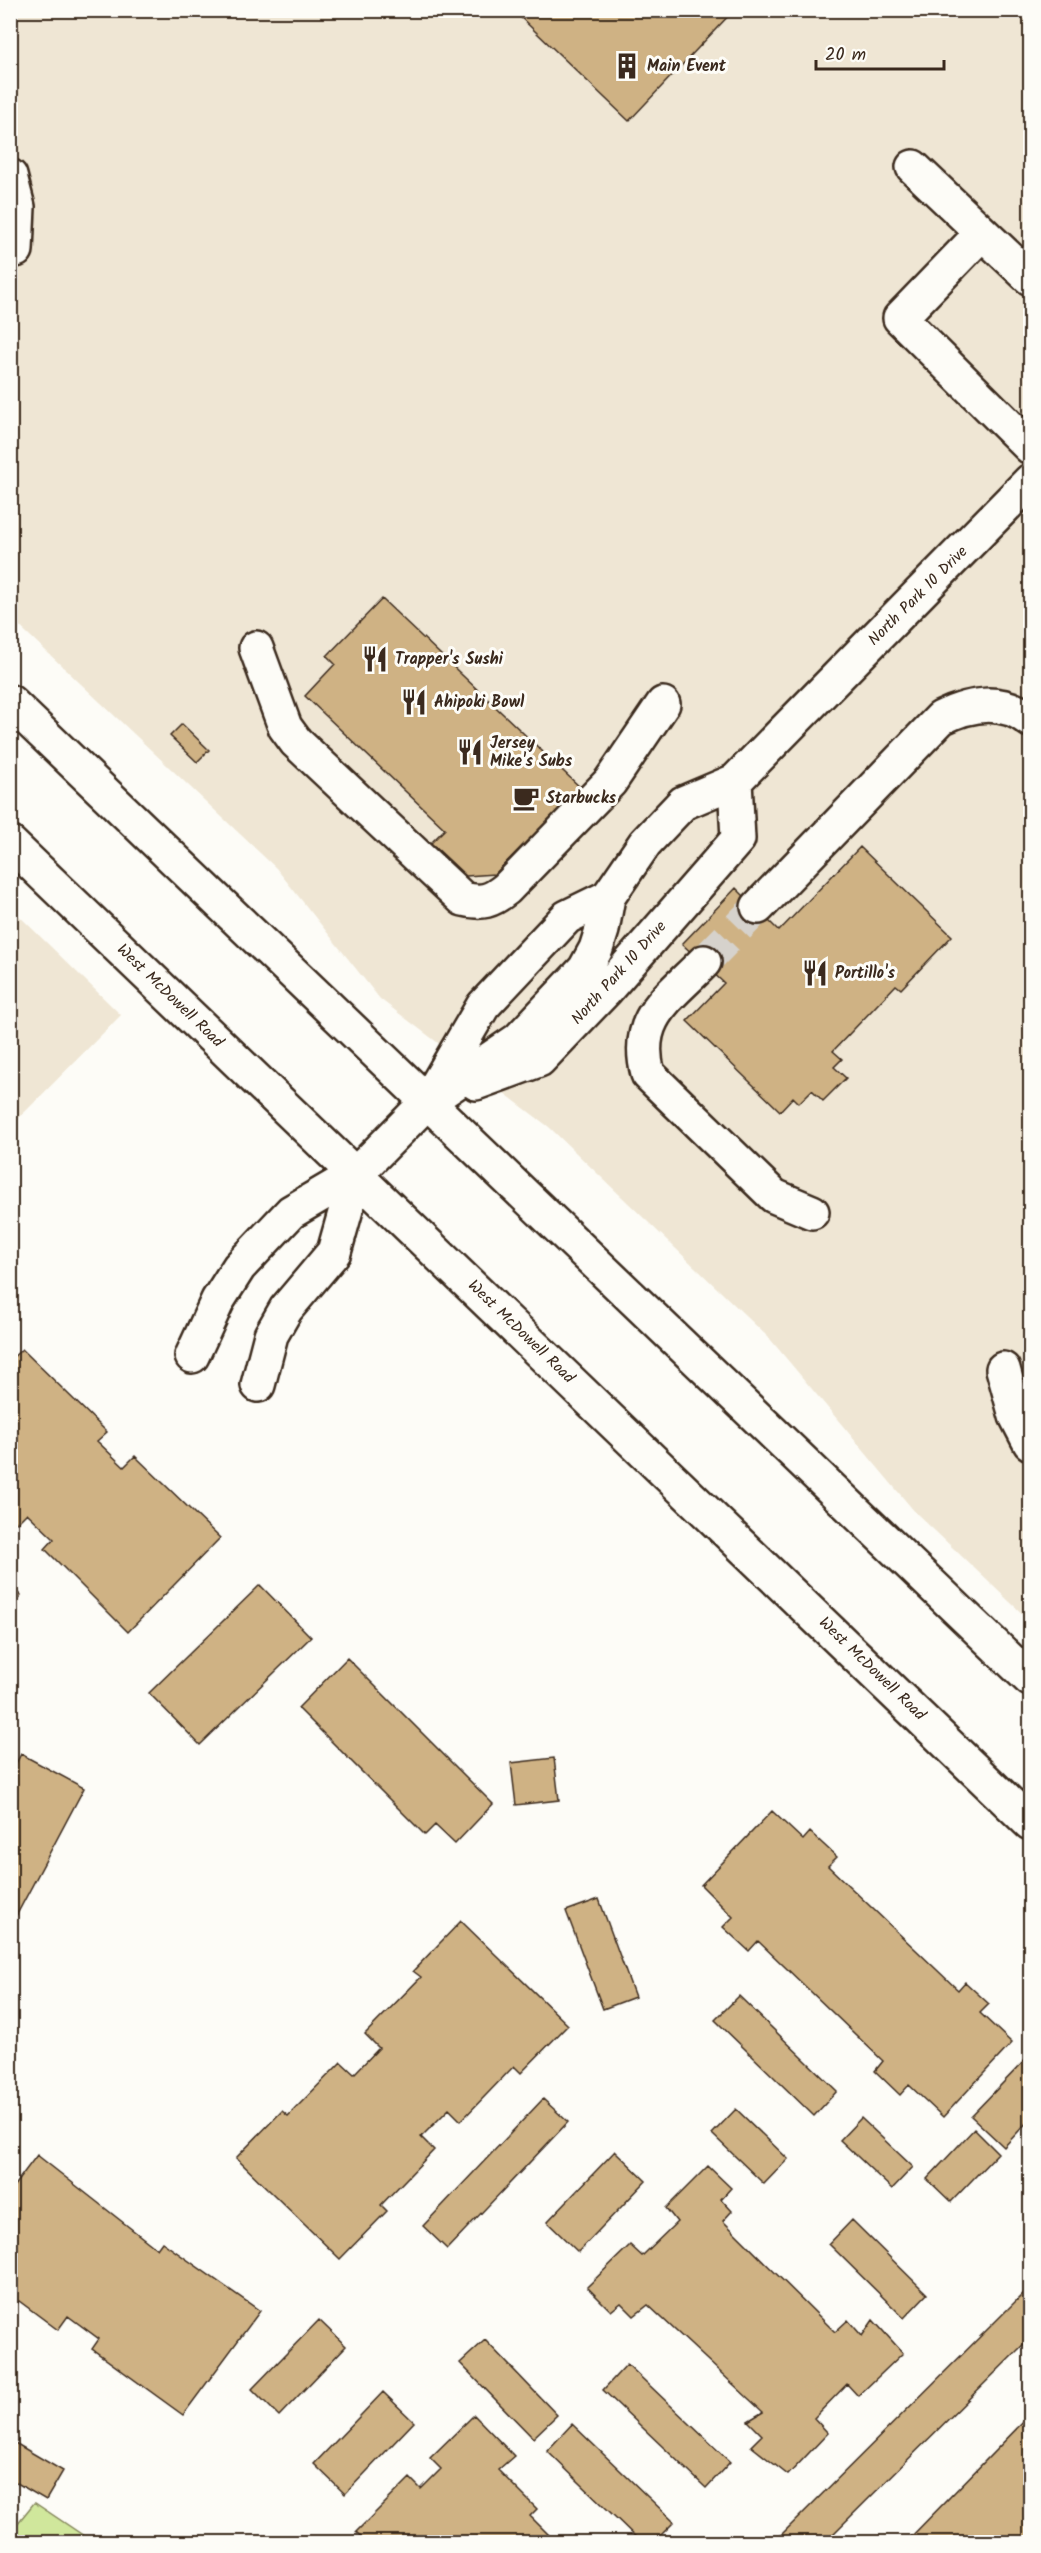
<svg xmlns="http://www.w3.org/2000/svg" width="1041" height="2553" viewBox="0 0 1041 2553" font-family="Kalam,sans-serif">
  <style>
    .built { fill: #efe6d4 }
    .green { fill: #d0e79c; stroke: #86885d; stroke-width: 1.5 }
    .building { fill: #cfb284; stroke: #3b2a1e; stroke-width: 1.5 }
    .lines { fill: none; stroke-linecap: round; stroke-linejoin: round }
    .minor-tunnel { stroke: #d6d2cc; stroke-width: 33; stroke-dasharray: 33 16; stroke-linecap: butt }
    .minor-casing { stroke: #3b2a1e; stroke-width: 38 }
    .major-casing { stroke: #3b2a1e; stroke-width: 38 }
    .minor { stroke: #fdfcf7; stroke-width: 33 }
    .major { stroke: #fdfcf7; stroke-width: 33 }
    .labels { text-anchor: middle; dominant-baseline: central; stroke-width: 6; stroke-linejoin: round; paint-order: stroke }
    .poi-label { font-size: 16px; font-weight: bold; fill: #3b2a1e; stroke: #fdfcf7; text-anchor: start }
    .street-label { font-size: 16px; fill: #3b2a1e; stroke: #fdfcf7 }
  </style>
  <rect width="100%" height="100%" fill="#fdfcf7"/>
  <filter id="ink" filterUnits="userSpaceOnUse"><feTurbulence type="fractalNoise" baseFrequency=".0167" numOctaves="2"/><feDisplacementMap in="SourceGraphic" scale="12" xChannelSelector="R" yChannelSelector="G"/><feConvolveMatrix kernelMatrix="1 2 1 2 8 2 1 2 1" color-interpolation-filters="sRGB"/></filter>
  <g filter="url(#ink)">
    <path class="built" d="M10,11H1030V1621L915,1512L770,1339L549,1127L380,999L276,868L11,618Z
      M11,908L121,1015L11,1126H10Z"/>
    <path class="green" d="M34,2503H35L93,2542H11V2525L17,2524Z"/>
    <path class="building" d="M513,10H734L629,121Z
      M382,599L583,790L532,844L528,840L495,874L466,876L431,843L445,829L305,696L335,664L327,656Z
      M182,724L209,750L197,762L170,736Z
      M860,847L952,936L901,989L896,985L833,1051L842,1059L834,1067L846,1078L823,1101L812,1090L799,1103L793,1097L780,1111L687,1021L724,983L682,944L736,888L779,931Z
      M22,1349L107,1432L97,1441L124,1467L135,1456L220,1538L128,1632L45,1549L54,1539L27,1513L17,1523L10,1516V1360Z
      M10,1585L21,1596L10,1607Z
      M260,1585L311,1637L200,1745L149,1693Z
      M347,1658L493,1804L455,1844L435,1825L425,1835L298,1708Z
      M21,1754L84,1788L15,1918L10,1916V1763L15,1765Z
      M554,1758L559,1800L516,1805L511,1763Z
      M772,1811L803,1840L810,1832L837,1857L828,1866L958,1990L965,1982L989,2004L980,2013L1012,2043L943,2117L909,2085L900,2095L875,2071L883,2061L758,1941L749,1951L723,1927L733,1917L701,1885Z
      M599,1899L635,1997L603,2009L566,1911Z
      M461,1921L568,2025L521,2073L514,2066L461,2121L449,2109L421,2137L434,2150L381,2205L387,2211L340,2259L236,2158L282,2111L288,2116L341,2062L354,2074L379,2048L365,2034L421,1977L413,1971Z
      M739,1996L837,2091L814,2116L715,2020Z
      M1030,2055V2119L1004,2147L971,2116Z
      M543,2099L568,2122L447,2249L423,2226Z
      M736,2109L788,2159L764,2184L712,2134Z
      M861,2118L913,2167L892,2189L840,2140Z
      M974,2129L998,2153L951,2202L927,2179Z
      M615,2151L646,2181L578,2252L547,2222Z
      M37,2155L157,2249L162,2242L260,2311L183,2415L92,2349L99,2339L68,2316L58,2330L19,2301L16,2304L10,2300V2191Z
      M708,2166L731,2188L721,2199L732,2211L723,2221L835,2332L848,2320L862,2336L873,2320L903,2353L858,2396L847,2384L814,2418L828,2433L788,2475L751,2446L762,2435L748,2421L763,2412L648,2305L634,2316L621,2303L611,2311L587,2287L630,2245L642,2256L677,2222L666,2208Z
      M852,2220L927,2294L904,2318L829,2244Z
      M1030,2287V2338L825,2542H774Z
      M319,2320L346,2346L279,2416L252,2389Z
      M485,2340L557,2415L533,2438L460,2363Z
      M627,2364L730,2462L706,2488L603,2390Z
      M383,2392L414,2422L345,2494L314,2464Z
      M474,2415L514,2456L498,2470L537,2509L530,2516L556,2542H367L356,2532L410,2478L421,2489L441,2469L430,2458Z
      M1030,2415V2542H906Z
      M572,2424L674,2522L654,2542H641L547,2451Z
      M10,2440L63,2471L46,2500L10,2479Z
      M568,2536L574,2542H561Z"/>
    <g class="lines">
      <path class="minor-tunnel" d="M704,962L758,907"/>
      <g class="minor-casing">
        <path id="minor" d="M913,167L1030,278
          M10,176L18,207L16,250
          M982,233L900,318L1030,447
          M256,648L285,727L296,742L463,899C482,904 491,901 506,889L610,782L663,704
          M758,907L941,718C971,703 1003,698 1030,720
          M704,962C668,999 633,1018 648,1074L774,1196L812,1212
          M476,1083L539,1060L607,989L738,839L735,781
          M431,1095L483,1006L567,917L608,897
          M192,1356L218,1300L239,1267L291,1212L356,1174L427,1102L518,1040L585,969L596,949L602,930L608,897L645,843L683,803L735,781L1030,481
          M1003,1369L1016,1416L1030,1443
          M258,1385L271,1335L286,1309L334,1252L356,1174"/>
      </g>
      <g class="major-casing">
        <path id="major" d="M10,702L1030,1679
          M10,843L1030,1823"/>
      </g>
      <use href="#minor" class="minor"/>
      <use href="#major" class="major"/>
    </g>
  </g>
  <defs>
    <g id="building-bare" transform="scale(2.07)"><path d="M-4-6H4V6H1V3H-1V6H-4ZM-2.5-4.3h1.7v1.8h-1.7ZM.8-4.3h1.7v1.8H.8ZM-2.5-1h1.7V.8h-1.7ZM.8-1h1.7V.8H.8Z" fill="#3b2a1e" stroke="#fdfcf7" stroke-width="2.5" paint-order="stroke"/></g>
    <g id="restaurant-bare" transform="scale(2.07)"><path d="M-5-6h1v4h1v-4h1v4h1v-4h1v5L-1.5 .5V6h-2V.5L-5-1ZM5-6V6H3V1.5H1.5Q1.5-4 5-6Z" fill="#3b2a1e" stroke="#fdfcf7" stroke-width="2.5" paint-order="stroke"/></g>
    <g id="cafe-bare" transform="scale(2.07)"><path d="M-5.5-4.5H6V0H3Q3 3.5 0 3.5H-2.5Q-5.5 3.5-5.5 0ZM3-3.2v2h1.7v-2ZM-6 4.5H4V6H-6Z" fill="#3b2a1e" stroke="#fdfcf7" stroke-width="2.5" paint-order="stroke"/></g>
  </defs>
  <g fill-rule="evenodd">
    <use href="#building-bare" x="627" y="66"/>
    <use href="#restaurant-bare" x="375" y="659"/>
    <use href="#restaurant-bare" x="414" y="702"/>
    <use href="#restaurant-bare" x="470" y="752"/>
    <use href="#cafe-bare" x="526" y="798"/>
    <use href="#restaurant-bare" x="815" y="973"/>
  </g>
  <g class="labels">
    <g class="poi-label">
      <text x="647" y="66">Main Event</text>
      <text x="395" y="659">Trapper's Sushi</text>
      <text x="434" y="702">Ahipoki Bowl</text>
      <text x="490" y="743">Jersey<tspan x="490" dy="18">Mike's Subs</tspan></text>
      <text x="546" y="798">Starbucks</text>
      <text x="835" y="973">Portillo's</text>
    </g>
    <g class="street-label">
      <text transform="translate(918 596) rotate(-45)">North Park 10 Drive</text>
      <text transform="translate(619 973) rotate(-48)">North Park 10 Drive</text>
      <text transform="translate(170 996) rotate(44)">West McDowell Road</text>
      <text transform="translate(521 1332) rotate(44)">West McDowell Road</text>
      <text transform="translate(872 1669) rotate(44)">West McDowell Road</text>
    </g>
  </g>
  <rect width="1041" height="2553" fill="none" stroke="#fdfcf7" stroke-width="36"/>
  <rect x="18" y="18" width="1005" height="2517" fill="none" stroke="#3b2a1e" stroke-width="2" filter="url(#ink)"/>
  <path d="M816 60v9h128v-9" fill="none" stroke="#3b2a1e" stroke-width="3"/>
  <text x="825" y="60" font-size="18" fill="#3b2a1e" stroke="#fdfcf7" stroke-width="4.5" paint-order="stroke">20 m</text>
</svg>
